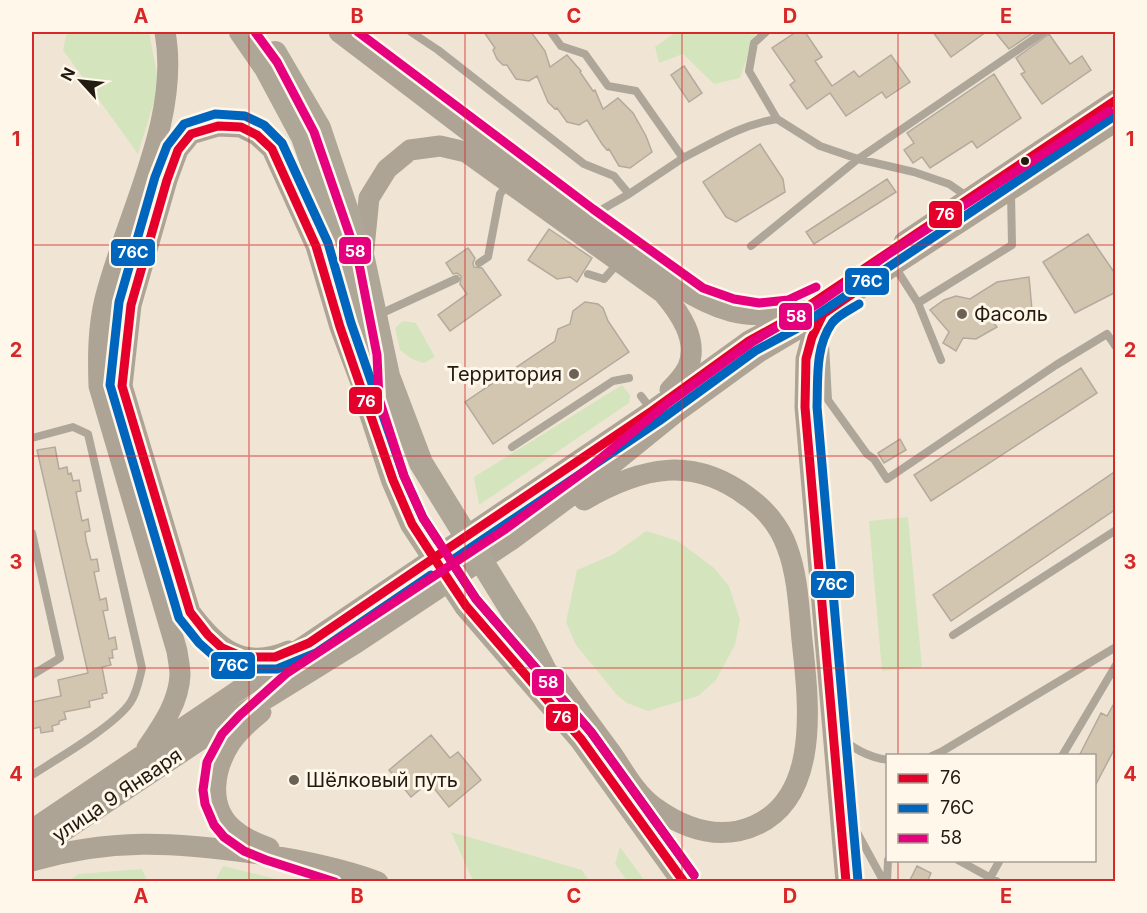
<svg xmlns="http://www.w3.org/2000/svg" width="1147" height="913" viewBox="0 0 1147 913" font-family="Inter,sans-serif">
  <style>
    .green { fill: #d4e5bd }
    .building { fill: #d3c6b0; stroke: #b3aa9d; stroke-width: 1.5 }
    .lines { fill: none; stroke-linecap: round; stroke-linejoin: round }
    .service { stroke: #afa69a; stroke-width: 8 }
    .tertiary { stroke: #afa69a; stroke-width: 18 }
    .secondary { stroke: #aea496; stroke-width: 21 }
    .trunk { stroke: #aea696; stroke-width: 24 }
    .bus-1-casing { stroke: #fff7ea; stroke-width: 14 }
    .bus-2-casing { stroke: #fff7ea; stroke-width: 14 }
    .bus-3-casing { stroke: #fff7ea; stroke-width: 14 }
    .bus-1 { stroke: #e4002b; stroke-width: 9 }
    .bus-2 { stroke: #0065bd; stroke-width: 9 }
    .bus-3 { stroke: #e5007d; stroke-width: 9 }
    .grid { fill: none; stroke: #d62828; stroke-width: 1.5; stroke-opacity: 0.55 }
    .bus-dot { fill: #231b10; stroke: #fff7ea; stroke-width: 2 }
    .poi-dot { fill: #6b6255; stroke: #fff7ea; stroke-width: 2 }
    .labels { text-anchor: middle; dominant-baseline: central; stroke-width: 6; stroke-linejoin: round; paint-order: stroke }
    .poi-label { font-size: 20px; fill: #231b10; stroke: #fff7ea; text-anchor: start }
    .street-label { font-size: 20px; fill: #231b10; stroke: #fff7ea }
    .line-badge { stroke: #fff7ea; stroke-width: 2 }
    .badge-label { font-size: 16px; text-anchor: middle; font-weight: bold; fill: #fff }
    .neatline { fill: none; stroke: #d62828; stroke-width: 2 }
    .grid-label { font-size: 20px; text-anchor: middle; font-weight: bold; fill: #d62828 }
  </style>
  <rect width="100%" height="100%" fill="#f0e5d4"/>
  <path class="green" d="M67,32H149L159,85L138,154L63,50Z
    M676,32H756L740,78L714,84L683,54L659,63L655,47Z
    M403,321L416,323L435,357L424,363L412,359L400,350L395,328Z
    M622,385L630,395L629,403L479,505L474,477Z
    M908,517L922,667L882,671L869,521Z
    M646,531L678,541L714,568L729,586L740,620L735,645L716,680L698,696L648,711L627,703L617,695L576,645L566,622L577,570L614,554Z
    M451,832L582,870L589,881H473Z
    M620,847L645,881H627L615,864Z
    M223,866L284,881H215Z
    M142,869L147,881H68L79,874Z"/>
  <path class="building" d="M484,32H531L545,51L550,67L567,55L581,71L580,72L593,91L595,90L603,109L618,98L633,113L646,136L652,152L630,168L619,166L609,149L607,150L602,144L587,120L579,125L567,122L557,108L555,109L548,102L537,76L529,81L516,79L507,65H503L497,59L493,50L495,48Z
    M796,32H805L822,57L815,61L832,86L854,71L859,77L891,55L910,82L886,98L882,92L846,116L830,93L807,109L790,85L795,81L772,48Z
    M933,32H986L951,57Z
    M995,32H1034L1009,49Z
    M1049,34L1070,64L1082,56L1091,70L1042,104L1021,74L1025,72L1016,58Z
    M684,66L702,93L689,102L671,75Z
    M994,74L1021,118L977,148L972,141L930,168L922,157L913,163L904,150L914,143L907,133Z
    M760,144L783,179L785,192L736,222L726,217L703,182Z
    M887,179L896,192L814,244L806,232Z
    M549,229L592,258L577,282L570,277L557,279L528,260Z
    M1088,234L1116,275V292L1075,313L1043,262Z
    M468,248L475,258L473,263L474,267L482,268L501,295L450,331L438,315L467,294L460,284L461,276L457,273L453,274L446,263Z
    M1029,277L1032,310L1012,312L992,321L997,327L976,339L963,338L956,351L943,343L949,332L930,310L944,300L956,296L970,299L997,282Z
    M585,302L598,304L603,308L608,321L629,352L493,444L465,402L555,341L558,329L570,324L573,311Z
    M1081,368L1097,393L931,501L914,475Z
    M900,439L906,450L884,463L878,453Z
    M55,447L59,469L67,467L68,474L71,473L73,481L79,480L81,491L76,492L82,521L88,519L90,531L85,532L86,540L91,560L97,559L99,571L94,572L100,600L106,598L108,610L103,611L109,639L115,637L117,649L112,650L113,658H109L111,665L102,667L107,693L102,694L103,698L89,701L90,707L64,712L66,719L59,721V724L52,726L53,731L41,733L40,727L32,729V702L61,696L58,680L88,673L37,450Z
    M1116,471V509L951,621L933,595Z
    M1116,700V746L1095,786V756H1079L1101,713L1107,716Z
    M431,735L450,758L458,752L481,780L449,807L429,782L411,797L389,770Z
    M917,866L931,873L927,882H909Z"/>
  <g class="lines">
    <path class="service" d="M411,32L438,50L584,164L614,176L629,194
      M551,32L561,46L585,54L608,86L636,91L683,158L629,194L587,218
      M766,32L754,43L749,71L777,119L820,146L858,159L914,172L949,184L968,197
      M683,158C714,142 743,124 777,119
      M751,246L858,159L1044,32
      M479,263L488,257L500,194L508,184
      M895,267L918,303L941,360
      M588,274L604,279L618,263
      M918,303L1012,245L1011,193
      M378,315L456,279
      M824,325L828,400L867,454L874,459L887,479L1056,365L1107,334L1116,347
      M641,396L651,409
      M32,438L73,427L88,434L142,668C139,680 137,693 130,703C114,726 57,759 32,775
      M512,447L613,381L629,378
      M32,533L60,658L32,675
      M953,635L1116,530
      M837,734C852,748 867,757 888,760
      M932,756L941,752L1116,647
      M1062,756L1116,665
      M847,814L884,882
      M958,860L998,882
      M990,878L1000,860
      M887,882L888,860"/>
    <path class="tertiary" d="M362,32L364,46L372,56"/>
    <path class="secondary" d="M339,32C429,100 519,171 611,237C648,264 685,298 730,311C762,319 789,313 818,300
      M904,242L1116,100
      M363,258L369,198L387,169L410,150L440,146L466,152L663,293C680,313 699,340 688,367C684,375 676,384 670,390
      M823,314L812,337L806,359L805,407L846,882
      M289,651C242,671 217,648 190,612L122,386L131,305L167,180L178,150L191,134L218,126L241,127L257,135L272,149L316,246L340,327L363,388
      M556,677C574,703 593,728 612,754C625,773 635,793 654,807C679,825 708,837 738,831C823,812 809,705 802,640C799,609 798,576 787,547C780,527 765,509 748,497C692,455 642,467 584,500
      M261,712C250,721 239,731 231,742C214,768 207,805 232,828C243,838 256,843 269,848
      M147,748C162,726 179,702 180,675C180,667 178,659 177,651L99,386C98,357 98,328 105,299C126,215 181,119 165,32
      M32,830L652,411L749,341L773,328
      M32,852L212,732L356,643L511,540L596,477L675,413L759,352L823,314L894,265L1116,121
      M32,861C110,838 174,842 253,853C295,859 338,867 378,882"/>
    <path class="trunk" d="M241,32L266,68L303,137L347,263L365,357L367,401L393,480L412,524L466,606L581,739L684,882
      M275,53L319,128L363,259L388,376L421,463L524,630L561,702"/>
    <g class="bus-1-casing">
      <path id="bus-1" d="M218,126L241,127L257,135L272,149L316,246L340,327L393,480L412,524L434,558L309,643L275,657H243L222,648L208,635L190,612L122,386L131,305L167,180L178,150L191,134Z
        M434,558L466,606L581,739L684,882
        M434,558L652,411L749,341L789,319L1116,100
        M846,882L805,407L806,359L812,337L823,314L852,294"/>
    </g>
    <g class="bus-2-casing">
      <path id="bus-2" d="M431,575L316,653L277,669H241L216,658L199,643L179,618L110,385L119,302L155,177L167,146L184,124L215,114L245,116L264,125L282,143L328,243L351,323L404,476L423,518L438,541
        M694,875L591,732L476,599L451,561L659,421L755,351L796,329L1116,115
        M858,881L817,407C818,379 815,347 832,323C838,315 851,309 859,304"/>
    </g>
    <g class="bus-3-casing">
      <path id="bus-3" d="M255,32L277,62L314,132L358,259L377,355L379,399L404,476L423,518L476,599L591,732L694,875
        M358,32L593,209L703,288L734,299L759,303L788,300L816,287
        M335,882L266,860L244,851L224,837L214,825L205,804L203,790L207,762L222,734L240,715L287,673L504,530L589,468L668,403L752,342L817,304L887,255L1109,111"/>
    </g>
    <use href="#bus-1" class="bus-1"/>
    <use href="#bus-2" class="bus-2"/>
    <use href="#bus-3" class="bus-3"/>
  </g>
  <path class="grid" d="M249,32V882M465,32V882M682,32V882M898,32V756M32,245H1116M32,456H1116M32,668H1116M898,860V882"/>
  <circle class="bus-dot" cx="1025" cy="161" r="5"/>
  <g class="poi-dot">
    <circle cx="962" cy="314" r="6"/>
    <circle cx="574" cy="374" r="6"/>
    <circle cx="294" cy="780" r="6"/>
  </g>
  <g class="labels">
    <g class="poi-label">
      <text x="974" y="314">Фасоль</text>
      <text x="562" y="374" text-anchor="end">Территория</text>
      <text x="306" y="780">Шёлковый путь</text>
    </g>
    <g class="street-label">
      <text transform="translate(117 795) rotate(-34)">улица 9 Января</text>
    </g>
  </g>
  <g class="line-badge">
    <rect x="928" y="200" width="35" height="29" rx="6" fill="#e4002b"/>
    <rect x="338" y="236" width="34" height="29" rx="6" fill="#e5007d"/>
    <rect x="110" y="238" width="46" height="29" rx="6" fill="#0065bd"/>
    <rect x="844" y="267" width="46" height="29" rx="6" fill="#0065bd"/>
    <rect x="778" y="302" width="35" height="29" rx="6" fill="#e5007d"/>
    <rect x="348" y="386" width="35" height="29" rx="6" fill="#e4002b"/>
    <rect x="810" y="570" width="45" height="29" rx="6" fill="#0065bd"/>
    <rect x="210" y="651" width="46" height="29" rx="6" fill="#0065bd"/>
    <rect x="531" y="668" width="34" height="29" rx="6" fill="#e5007d"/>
    <rect x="545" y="703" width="34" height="29" rx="6" fill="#e4002b"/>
  </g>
  <g class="badge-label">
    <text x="945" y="220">76</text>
    <text x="355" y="257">58</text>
    <text x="133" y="258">76С</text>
    <text x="867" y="287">76С</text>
    <text x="796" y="322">58</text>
    <text x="366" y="407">76</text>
    <text x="832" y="590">76С</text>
    <text x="233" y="671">76С</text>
    <text x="548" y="688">58</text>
    <text x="562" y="723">76</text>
  </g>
  <rect width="1147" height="913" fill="none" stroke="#fff7ea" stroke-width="66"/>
  <rect x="886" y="754" width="210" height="108" fill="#fff7ea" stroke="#a79f93" stroke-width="1.5"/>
  <rect x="898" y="774" width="30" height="9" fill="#e4002b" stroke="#a79f93" stroke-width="1.5"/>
  <text x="940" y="784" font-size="18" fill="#231b10">76</text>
  <rect x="898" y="804" width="30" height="9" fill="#0065bd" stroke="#a79f93" stroke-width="1.5"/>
  <text x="940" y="814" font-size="18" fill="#231b10">76С</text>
  <rect x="898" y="834" width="30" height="9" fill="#e5007d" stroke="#a79f93" stroke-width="1.5"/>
  <text x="940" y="844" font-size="18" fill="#231b10">58</text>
  <g transform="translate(81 81) rotate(297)" stroke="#fff7ea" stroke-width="4.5" paint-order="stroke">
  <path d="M0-4.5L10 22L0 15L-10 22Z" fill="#231b10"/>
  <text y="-9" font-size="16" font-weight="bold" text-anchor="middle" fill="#231b10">N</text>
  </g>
  <rect x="33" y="33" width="1081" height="847" class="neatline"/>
  <g class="grid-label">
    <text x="141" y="23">A</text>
    <text x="357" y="23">B</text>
    <text x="574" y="23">C</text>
    <text x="790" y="23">D</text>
    <text x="1006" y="23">E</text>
    <text x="16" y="146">1</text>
    <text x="1130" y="146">1</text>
    <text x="16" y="357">2</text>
    <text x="1130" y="357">2</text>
    <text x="16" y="569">3</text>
    <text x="1130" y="569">3</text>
    <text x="16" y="781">4</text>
    <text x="1130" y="781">4</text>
    <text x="141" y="903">A</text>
    <text x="357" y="903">B</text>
    <text x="574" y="903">C</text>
    <text x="790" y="903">D</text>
    <text x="1006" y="903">E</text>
  </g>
</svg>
